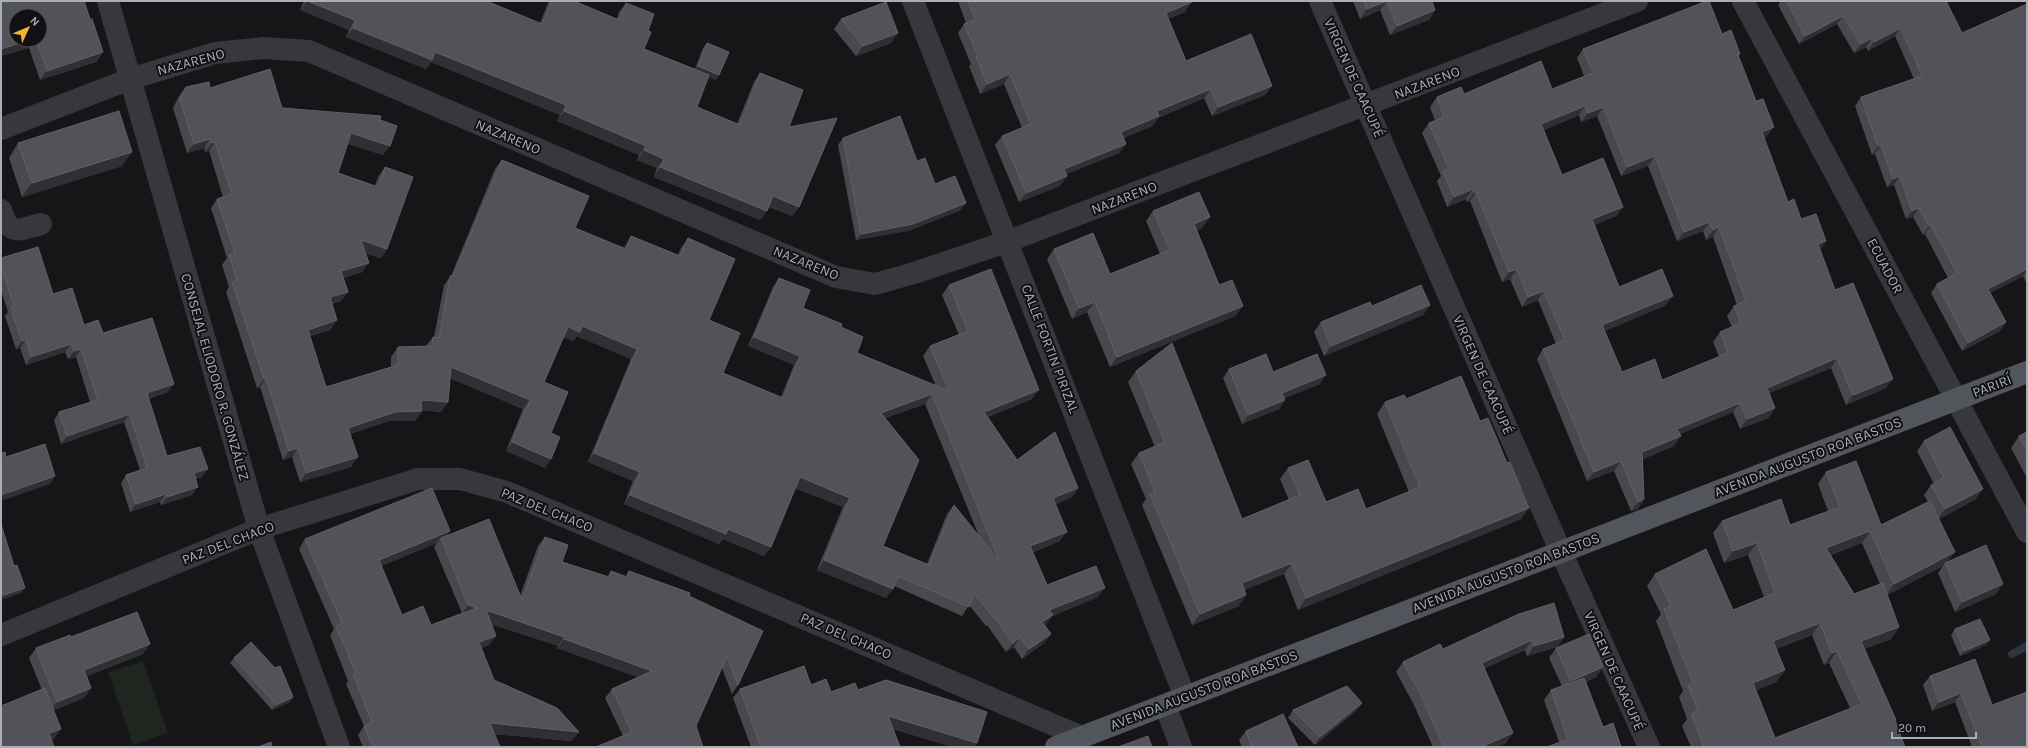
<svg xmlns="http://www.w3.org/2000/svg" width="2028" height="748" viewBox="0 0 2028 748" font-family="Karla,sans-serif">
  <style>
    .green { fill: #1e261f }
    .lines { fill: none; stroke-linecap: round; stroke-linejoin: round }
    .stream { stroke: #2c353c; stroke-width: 8 }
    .minor { stroke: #37383d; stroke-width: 22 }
    .major { stroke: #53555c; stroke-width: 22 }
    .wall { fill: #47494d; fill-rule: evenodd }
    .shaded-wall { fill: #2f3033 }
    .building { fill: #525359; stroke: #5f6168; fill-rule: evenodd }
    .labels { text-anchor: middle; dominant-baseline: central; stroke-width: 4; stroke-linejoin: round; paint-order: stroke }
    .street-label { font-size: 14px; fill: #a8adb8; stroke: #111113 }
  </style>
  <rect width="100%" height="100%" fill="#161618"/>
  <path class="green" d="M143,661L168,733L133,745L108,672Z"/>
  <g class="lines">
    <path class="stream" d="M2012,654L2027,646"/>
    <path class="minor" d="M108,1L259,529L339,747
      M913,1L1185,697
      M1320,1L1561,552L1649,747
      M1743,1L2027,532
      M1,129L130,79L215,53L264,48L309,51L836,277L875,284L914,273L1009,241L1637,1
      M1,210C10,237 18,230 41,224
      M1,635L259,529L418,479H460L507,492L1082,737
      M1165,705L1181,747"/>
    <path class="major" d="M1056,747L2027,372"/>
  </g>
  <path class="wall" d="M1,1H84L90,19H92L103,52L96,62L40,80L29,48L1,56ZM16,16H40V40H16Z
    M303,1H489V2L540,23L549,1H574L617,19L619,12L626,3L648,31L644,49L695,69L703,48L707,43L716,80L709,77L697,107L737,124L754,82L760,73L789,127L799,207L792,216L769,207L767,211L760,220L654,177L657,168L637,160L639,155L557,121L560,115L431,62L426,69L346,37L349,30L300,10L304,1Z
    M958,1H1191L1185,12L1168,19L1186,61L1272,86L1265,95L1212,116L1204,98L1158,118L1152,126L1123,138L1126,144L1119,153L1066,174L1067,176L1060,186L1019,202L995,145L1002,136L1022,128L1004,84L980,94L969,66L971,64L958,33L964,24L966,23Z
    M1353,1H1432L1435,10L1429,20L1390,35L1380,10L1360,19Z
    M1781,1H1946L1962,33L2027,4V285L2023,276L1990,293L2006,322L2000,331L1962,351L1931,293L1937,284L1948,278L1925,234L1923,235L1913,217L1906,219L1894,185L1887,187L1875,154L1872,155L1855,106L1861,97L1914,79L1895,36L1868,51L1866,47L1854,53L1837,24L1799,44L1778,5Z
    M841,19L891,43L856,56L834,29Z
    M1722,34L1740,54L1738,56L1767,136L1764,138L1788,202L1801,219L1820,250L1835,290L1886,388L1846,405L1831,368L1769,393L1775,408L1768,418L1740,429L1733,412L1680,434L1674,446L1643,459L1644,499L1638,509L1631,511L1614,471L1587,481L1537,359L1543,349L1556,344L1538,300L1522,307L1510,279L1502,282L1470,201L1467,202L1466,199L1447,207L1437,181L1441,176L1422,133L1429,123L1435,121L1430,107L1437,97L1464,94L1552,89L1584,76L1577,58L1583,49ZM1579,115L1581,122L1597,116L1621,176L1648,166L1677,241L1703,231L1706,240L1713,237L1737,305L1734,306L1727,316L1732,327L1720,332L1713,342L1719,357L1662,380L1622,372L1605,331L1666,305L1619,287L1594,225L1616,216L1623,207L1562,175L1544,130Z
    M186,87L210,88L282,108L380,120L383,155L348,144L338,173L375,186L378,177L385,167L387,249L381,258L365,253L362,272L343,278L348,292L341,301L332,304L337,320L330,330L310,336L326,387L391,367V357L398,347L426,346L433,337H434L444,285L451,276L495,169L502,160L575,228L624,248L631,236L678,255L681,248L688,238L723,373L781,397L794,365L748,346L773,287L779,278L803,308L841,327L857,353L936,386L923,356L930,346L959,335L942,295L949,285L1032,399L988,417L1017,460L1078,488L1072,497L1056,504L1060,541L1033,552L1047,585L1098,597L1052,616L1046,624L1045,625L1051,634L1044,643L1022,659L1014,647L1006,652L987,625L986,626L969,605L962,616L894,586L886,598L817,570L843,507L795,488L771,547L764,556L723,539L719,544L624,504L633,481L588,462L631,359L577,336L573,341L563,337L544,382L551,433L545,468L506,451L523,409L450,378L448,402L441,412L422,410V411L415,421H389L350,434L351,467L300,482L292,457L283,460L260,387L257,388L226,292L229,287L222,265L227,258L211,208L217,199L223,197L209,151L205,152L204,148L187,153L173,108L179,96ZM925,404L979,536L954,505L947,514L927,564L883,546L885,418Z
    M843,138L917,161L935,184L961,210L908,231L856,240L838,145Z
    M18,143L122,166L22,197L9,158Z
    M1153,211L1202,228L1197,230L1219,285L1243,306L1235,316L1110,367L1087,312L1072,319L1047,259L1054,249L1110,274L1160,254L1146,221Z
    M1,258L53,294L84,325L103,333L168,392L148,399L167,456L202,477L195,479L192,495L161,505L160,502L130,512L121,483L126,475L140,470L124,422L61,444L54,420L59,412L90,402L76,357L68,359L65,352L26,365L20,348L16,349L5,316L8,312L1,290Z
    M1430,305L1423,315L1324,356L1314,332L1321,322L1372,306Z
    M1229,369L1273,372L1320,384L1284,398L1279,409L1242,424L1223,378Z
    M1136,371L1242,519L1289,500L1280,479L1288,468L1326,502L1366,509L1409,492L1377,414L1385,402L1406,399L1521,519L1298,610L1284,574L1244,590L1239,606L1192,625L1142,505L1146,499L1131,464L1139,453L1155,447L1128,382Z
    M2027,431V478L2011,448L2019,436L2025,433Z
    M1924,441L1976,499L1939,519L1948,562L1996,594L1955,612L1938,573L1943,566L1887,595L1899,627L1891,639L1864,649L1896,720L1895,721L1905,747H1691L1682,726L1687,719L1679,697L1683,691L1656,621L1661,614L1647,586L1655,574L1733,610L1764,597L1748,555L1724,563L1713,533L1722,521L1790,525L1828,511L1818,484L1826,472L1881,525L1928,502L1924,495L1931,485L1934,484L1917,451ZM1862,543L1880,584L1854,594L1831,555ZM1812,635L1824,665L1829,663L1850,708L1775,738L1756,690L1776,682L1785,670L1776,649Z
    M447,536L520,596L538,546L545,537L562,562L607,577L611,571L625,577L629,571L689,596L763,631L738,685L732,694L722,668L696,726L623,736L605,698L612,689L638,677L557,648L558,646L491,624L489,645L481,648L494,680L572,741L494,734L500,747H363L358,735L364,726L346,684L348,681L330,635L334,629L299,549L305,539ZM437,543L434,547L462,613L431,625L402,615L381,566Z
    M1519,614L1564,637L1557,647L1527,656L1525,650L1485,668L1506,743L1496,747H1433L1413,703L1396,672L1403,662L1443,649Z
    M1955,629L1986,645L1960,656L1951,635Z
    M71,637L143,654L87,676L91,688L84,698L53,710L54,739L51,740L1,747L42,690L29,658L36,648Z
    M1556,648L1603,667L1596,677L1586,682L1603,727L1559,742L1544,700L1551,690L1562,686L1549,658Z
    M234,658L290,702L272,710L230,663Z
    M1930,676L1992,705L2027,747H1972L1955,702L1932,711L1923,685Z
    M811,685L831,692L858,690L977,743L974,747H953L893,729L900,747H751L733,698L740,689Z
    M1362,703L1356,711L1315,745L1288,718L1293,710Z
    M1246,731L1298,747H1242L1239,740Z"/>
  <path class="shaded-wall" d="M307,1L355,20L349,30L300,10Z
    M1387,1L1380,10L1360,19L1367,9Z
    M1192,2L1185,12L1159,22L1166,13Z
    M1435,10L1429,20L1390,35L1397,26Z
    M1843,16L1837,24L1799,44L1805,36Z
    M353,28L435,52L566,105L560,115L431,62L426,69L346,37Z
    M1901,28L1895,36L1868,51L1874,42Z
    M898,33L891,43L856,56L863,46Z
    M1872,38L1866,47L1854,53L1861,44Z
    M29,40H34L29,48L1,56V49Z
    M103,52L96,62L40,80L47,71Z
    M698,66L719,75L716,80L694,71Z
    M1010,74L1004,84L980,94L987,84Z
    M1272,86L1265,95L1212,116L1218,107Z
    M1211,89L1204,98L1158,118L1152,126L1114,141L1121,132L1157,111Z
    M1585,106L1579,115L1535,134L1541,124Z
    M1604,107L1597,116L1581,122L1588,113Z
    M564,111L646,146L639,155L557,121Z
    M1774,127L1767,136L1755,141L1762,132Z
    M351,133L390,146L383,155L345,143Z
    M210,139L204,148L187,153L194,144Z
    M215,142L209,151L205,152L212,143Z
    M1126,144L1119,153L1057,178L1064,169Z
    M1881,145L1875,154L1872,155L1878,146Z
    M644,150L664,159L657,168L637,160Z
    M132,152L122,166L22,197L32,183Z
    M1655,156L1648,166L1621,176L1627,167Z
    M660,167L767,211L760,220L654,177Z
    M1067,176L1060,186L1019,202L1026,193Z
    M1900,176L1894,185L1887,187L1893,179Z
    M1473,189L1466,199L1447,207L1454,197Z
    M1474,192H1476L1470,201L1467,202Z
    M773,196L799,207L792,216L766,206Z
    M966,203L961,210L908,231L856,240L861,234Z
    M1623,207L1616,216L1585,229L1592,219Z
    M1919,208L1913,217L1906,219L1912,211Z
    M1210,217L1202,228L1187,234L1194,224Z
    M1710,222L1703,231L1677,241L1684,232Z
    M1931,225L1925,234L1923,235L1929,226Z
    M1719,227L1713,237L1706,240L1713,230Z
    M361,240L387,249L381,258L354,249Z
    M1826,241L1819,251L1818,244Z
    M369,263L362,272L335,281L341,271Z
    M1517,269L1510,279L1502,282L1509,272Z
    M2027,269V270L2023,276L1982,297L1988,289Z
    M1544,291L1538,300L1522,307L1528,297Z
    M348,292L341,301L323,307L330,297Z
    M1673,296L1666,305L1596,335L1602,325Z
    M1095,302L1087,312L1072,319L1079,308Z
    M1430,305L1423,315L1324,356L1331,346Z
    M1243,306L1235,316L1110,367L1117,357Z
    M337,320L330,330L301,339L308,330Z
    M2006,322L2000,331L1962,351L1968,343Z
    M582,326L637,349L631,359L577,336L573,341L561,336L568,327Z
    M754,337L800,356L794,365L748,346Z
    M26,340L20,348L16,349L22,341Z
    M71,344L65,352L26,365L31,357Z
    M81,349L76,357L68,359L74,351Z
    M1837,358L1831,368L1760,397L1767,388Z
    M451,367L530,400L523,409L444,376Z
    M1326,375L1320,384L1276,402L1282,393Z
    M266,378L260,387L257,388L264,379Z
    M1893,379L1886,388L1846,405L1853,395Z
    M174,384L168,392L141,401L147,393Z
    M1039,390L1032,399L978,421L984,412Z
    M932,394L925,404L875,422L881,413Z
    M421,400L448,402L441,412L415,409Z
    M1285,400L1279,409L1242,424L1248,415Z
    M1740,403L1733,412L1671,438L1677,429Z
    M1775,408L1768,418L1740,429L1747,419Z
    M422,411L415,421H389L341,437L348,428L395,412Z
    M130,414L124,422L61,444L67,436Z
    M1681,436L1674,446L1636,462L1642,452Z
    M512,442L551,459L545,468L506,451Z
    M298,448L292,457L283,460L289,451Z
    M594,453L640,472L633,481L588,462Z
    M358,457L351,467L300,482L306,473Z
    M1621,461L1614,471L1587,481L1594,472Z
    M208,469L202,477L188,481L194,473Z
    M55,476L50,484L1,501V495Z
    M800,477L850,498L843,507L793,487Z
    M198,487L192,495L161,505L167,497Z
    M1078,488L1072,497L1047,508L1053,498Z
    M1983,489L1976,499L1938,519L1945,509Z
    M166,494L160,502L130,512L136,504Z
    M630,495L728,529L771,547L764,556L723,539L719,544L624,504Z
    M1644,499L1638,509L1631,511L1638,502Z
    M1529,508L1521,519L1298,610L1306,598Z
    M450,531L443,541L441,538L437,543L373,569L379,560Z
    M1870,531L1862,543L1818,560L1826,548Z
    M1067,532L1060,541L1024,556L1030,546Z
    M1757,543L1748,555L1724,563L1733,551Z
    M1955,552L1946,564L1945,563L1943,566L1885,596L1894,584Z
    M824,560L893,589L886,598L817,570Z
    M1292,563L1284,574L1234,594L1242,583Z
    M2003,584L1996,594L1955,612L1962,602Z
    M25,588L21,593L1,600V596Z
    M1105,588L1098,597L1052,616L1046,624L1036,631L1049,610Z
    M1246,595L1239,606L1192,625L1200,614Z
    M468,605L477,608L462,614Z
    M486,610L564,637L558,646L479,620Z
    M1820,623L1812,635L1765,653L1773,641Z
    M1899,627L1891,639L1853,653L1861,641Z
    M1051,634L1044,643L1022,659L1029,649Z
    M496,636L489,645L473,651L479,642Z
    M1020,637L1014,647L1006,652L1013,643Z
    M1564,637L1557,647L1527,656L1534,646Z
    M564,639L652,671L645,680L557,648Z
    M1532,640L1525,650L1475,673L1482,663Z
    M1990,640L1986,645L1960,656L1964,651Z
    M150,644L143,654L77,680L84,670Z
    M1837,651L1829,663L1824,665L1832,653Z
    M1603,667L1596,677L1564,691L1571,681Z
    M1785,670L1776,682L1745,695L1753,683Z
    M91,688L84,698L50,712L57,702Z
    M1961,693L1955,702L1932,711L1939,702Z
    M293,697L290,702L272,710L276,705Z
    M1362,703L1356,711L1315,745L1320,737Z
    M888,716L977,743L974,747H953L882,725Z
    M490,723L579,732L572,741L483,733Z
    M61,729L54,739L42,743L49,733Z
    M1513,733L1506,743L1496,747H1481Z"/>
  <path class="building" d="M1,1H84L90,19H92L103,52L47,71L36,40H40V16H16V40H29L1,49Z
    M307,1H489V2L542,24L552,1H574L619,20L626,3L654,14L648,31L651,32L644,49L709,75L697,107L740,125L760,73L803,90L789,127L837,118L799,207L773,196L767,211L660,167L664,159L644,150L646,146L564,111L566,105L435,52L432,60L413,52L353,28L355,20Z
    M968,1H1191L1192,2L1166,13L1186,61L1251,34L1272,86L1218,107L1211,89L1157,111L1159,116L1121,132L1126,144L1064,169L1067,176L1026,193L1002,136L1031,124L1010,74L987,84L976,57L978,56L964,24L975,19Z
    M1364,1H1387L1367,9Z
    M1387,1H1432L1435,10L1397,26Z
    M1707,1H1709L1722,34L1731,30L1740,54L1738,55L1756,101L1763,99L1774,127L1762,132L1788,202L1794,199L1801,219L1816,214L1826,241L1818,244L1835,290L1853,283L1893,379L1853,395L1837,358L1767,388L1775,408L1747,419L1740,403L1677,429L1681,436L1642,452L1644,499L1638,502L1621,461L1594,472L1543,349L1565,340L1544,291L1528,297L1517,269L1509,272L1476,192H1474L1473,189L1454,197L1443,171L1449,169L1429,123L1444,117L1437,97L1461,87L1464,94L1541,61L1552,89L1593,73L1583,49ZM1585,106L1588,113L1604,107L1627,167L1655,156L1684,232L1710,222L1713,230L1719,227L1746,301L1734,306L1741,323L1720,332L1728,353L1662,380L1655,359L1622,372L1602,325L1673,296L1662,269L1619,287L1592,219L1623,207L1603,158L1562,175L1541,124Z
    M1787,1H1946L1962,33L2027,4V269L1988,289L2006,322L1968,343L1937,284L1957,273L1931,225L1929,226L1919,208L1912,211L1900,176L1893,179L1881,145L1878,146L1861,97L1922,76L1901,28L1874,42L1872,38L1861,44L1843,16L1805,36Z
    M886,2L898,33L863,46L841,19Z
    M707,43L729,52L719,75L698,66Z
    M270,69L282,108L381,116L380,120L397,126L390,146L351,133L338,173L378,187L385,167L413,177L387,249L361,240L369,263L341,271L348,292L330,297L337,320L308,330L326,387L398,365V347L432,346L433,337L439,338L450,276H453L502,160L589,196L575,228L626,249L631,236L680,256L688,238L735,259L709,320L740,333L723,373L783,398L800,356L754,337L779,278L810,290L803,308L842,324L841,327L863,337L857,353L949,391L930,346L968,331L949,285L991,269L1039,390L984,412L1017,460L1055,432L1078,488L1053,498L1067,532L1030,546L1047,585L1096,566L1105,588L1049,610L1053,615L1042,622L1051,634L1029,649L1020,637L1013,643L994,616L993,617L974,593L969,607L898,576L893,589L824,560L850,498L800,477L771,547L728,529L726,534L630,495L640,472L594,453L637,349L582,326L580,332L568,327L544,382L568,392L551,433L560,437L551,459L512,442L530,400L451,367L448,402L421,400L422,411L395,412L348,428L358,457L306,473L298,448L289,451L266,378L264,379L232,282L237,281L229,255L235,253L217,199L232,194L215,142L212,143L210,139L194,144L180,99L186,87L209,82L210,88ZM932,394L1000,562L954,505L929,565L883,546L919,460L881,413Z
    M119,111L132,152L32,183L18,143Z
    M900,116L917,161L925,158L935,184L955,176L966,203L913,224L861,234L843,138Z
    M1199,192L1210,217L1194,224L1219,285L1232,280L1243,306L1117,357L1095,302L1079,308L1054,249L1093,233L1110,274L1170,250L1153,211Z
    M38,247L53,294L72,288L84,325L98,320L103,333L152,318L174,384L147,393L167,456L200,447L208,469L194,473L198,487L167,497L166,494L136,504L126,475L147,468L130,414L67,436L59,412L98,400L81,349L74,351L71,344L31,357L26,340L22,341L15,321L11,307L14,306L1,265V258Z
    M1421,285L1430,305L1331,346L1321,322L1370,302L1372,306Z
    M1172,343L1242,519L1300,495L1288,468L1308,460L1326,502L1358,489L1366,509L1420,487L1385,402L1404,395L1406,399L1461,376L1480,421L1488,418L1507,463L1510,462L1529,508L1306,598L1292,563L1242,583L1246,595L1200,614L1150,494L1155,492L1139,453L1165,442L1136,371Z
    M1266,354L1273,372L1317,354L1326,375L1282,393L1285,400L1248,415L1229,369Z
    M1950,427L1983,489L1945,509L1931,485L1944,478L1924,441Z
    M2027,432V451L2019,436Z
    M45,444L55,476L1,495V453L5,452L6,457Z
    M1856,461L1881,525L1930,501L1955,552L1894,584L1870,531L1826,548L1854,594L1883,583L1899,627L1861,641L1896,720H1895L1905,747H1704L1691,714L1698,711L1688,685L1693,683L1664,609L1671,606L1655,574L1706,549L1733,610L1775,593L1757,543L1733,551L1722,521L1781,499L1790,525L1840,507L1826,472ZM1820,623L1832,653L1837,651L1862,704L1775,738L1753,683L1785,670L1773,641Z
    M432,488L450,531L379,560L402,615L423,606L431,625L477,608L468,605L441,538L489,519L522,600L545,537L568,545L562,562L609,577L611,571L627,577L629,571L690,593L689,596L763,631L738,685L727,656L696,726L703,747H596L632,732L612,689L652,671L564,639V637L486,610L496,636L479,642L494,680L557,708L579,732L490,723L500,747H373L364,726L372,722L353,674L356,673L336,626L342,623L305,539Z
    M1,524L14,566L17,565L25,588L1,596Z
    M1986,545L2003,584L1962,602L1945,563Z
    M1554,603L1564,637L1534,646L1532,640L1482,663L1513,733L1481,747H1444L1420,693L1403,662L1440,644L1443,649L1519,614Z
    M137,612L150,644L84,670L91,688L57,702L36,648L70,635L71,637Z
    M1980,619L1990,640L1964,651L1955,629Z
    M1589,634L1603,667L1571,681L1556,648Z
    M251,642L275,668L280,666L293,697L276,705L234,658Z
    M1975,659L1992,705L2027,692V746L2022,747H1982L1961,693L1939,702L1930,676Z
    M804,666L811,685L826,679L831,692L855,683L858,690L886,680L987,712L977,743L888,716L900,747H761L740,689Z
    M1584,678L1603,727L1613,723L1621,747H1547L1568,739L1551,690Z
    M1347,686L1362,703L1320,737L1293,710Z
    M45,688L61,729L49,733L54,747H1V706Z
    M1283,714L1298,747H1252L1246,731Z
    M1148,736L1152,747H1118Z
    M271,742L272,747H258Z"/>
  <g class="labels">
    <g class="street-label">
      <text transform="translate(191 62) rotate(-15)">NAZARENO</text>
      <text transform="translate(1354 78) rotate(66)">VIRGEN DE CAACUPÉ</text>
      <text transform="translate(1427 83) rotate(-21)">NAZARENO</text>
      <text transform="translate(508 137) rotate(23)">NAZARENO</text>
      <text transform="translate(1124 198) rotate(-21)">NAZARENO</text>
      <text transform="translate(806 263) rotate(22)">NAZARENO</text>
      <text transform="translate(1885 266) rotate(62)">ECUADOR</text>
      <text transform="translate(1050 349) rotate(69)">CALLE FORTIN PIRIZAL</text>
      <text transform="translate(1483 375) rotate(66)">VIRGEN DE CAACUPÉ</text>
      <text transform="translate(215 377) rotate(74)">CONSEJAL ELIODORO R. GONZÁLEZ</text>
      <text transform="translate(1992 386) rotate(-21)">PARIRÍ</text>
      <text transform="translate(1808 457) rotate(-21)">AVENIDA AUGUSTO ROA BASTOS</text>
      <text transform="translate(547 510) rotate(22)">PAZ DEL CHACO</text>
      <text transform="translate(228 543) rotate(-21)">PAZ DEL CHACO</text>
      <text transform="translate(1506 573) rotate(-21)">AVENIDA AUGUSTO ROA BASTOS</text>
      <text transform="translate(846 636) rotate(23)">PAZ DEL CHACO</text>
      <text transform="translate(1614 671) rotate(66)">VIRGEN DE CAACUPÉ</text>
      <text transform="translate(1204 690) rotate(-21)">AVENIDA AUGUSTO ROA BASTOS</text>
    </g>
  </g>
  <rect width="2028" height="748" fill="none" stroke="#a8adb8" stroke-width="4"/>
  <g transform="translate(28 28) rotate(46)"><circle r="19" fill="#111113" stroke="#4d4f55"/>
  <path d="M0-3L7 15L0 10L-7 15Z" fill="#f2b134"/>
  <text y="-6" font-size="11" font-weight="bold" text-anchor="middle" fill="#a8adb8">N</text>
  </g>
  <path d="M1892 732v6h84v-6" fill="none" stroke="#a8adb8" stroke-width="2"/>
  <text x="1898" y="732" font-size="12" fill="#a8adb8" stroke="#111113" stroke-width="3" paint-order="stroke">20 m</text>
</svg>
